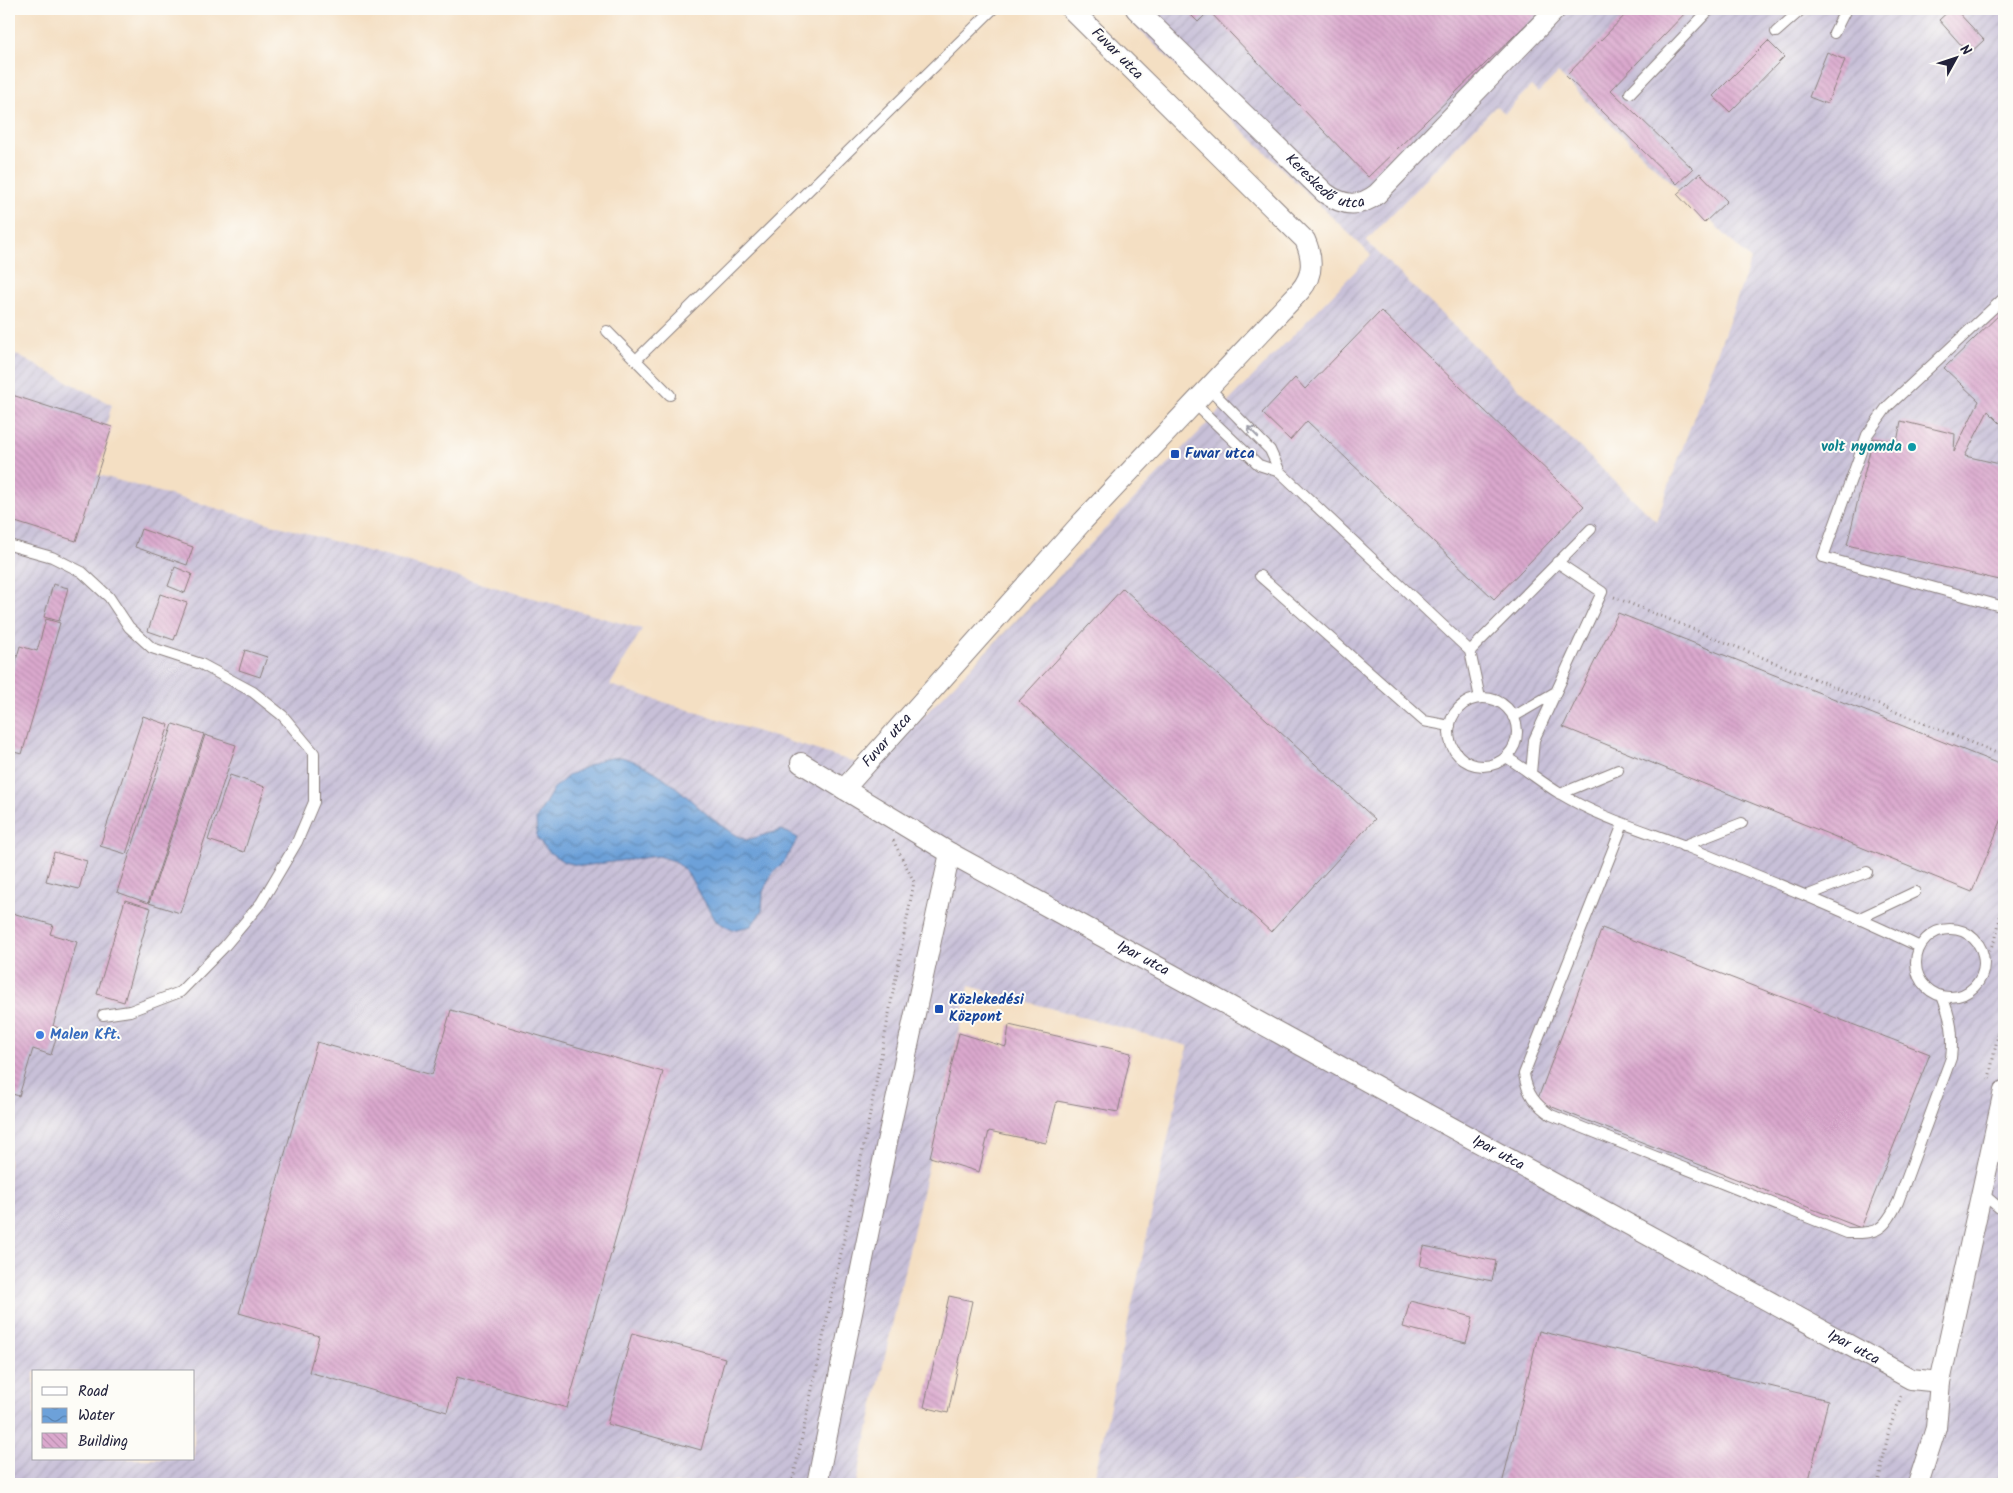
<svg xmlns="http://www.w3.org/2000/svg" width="2013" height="1493" viewBox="0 0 2013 1493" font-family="Kalam,sans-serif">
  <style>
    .industrial { fill: url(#industrial-furrows); fill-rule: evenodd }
    .water { fill: url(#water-waves); stroke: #48628a }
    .building { fill: url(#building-back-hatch) }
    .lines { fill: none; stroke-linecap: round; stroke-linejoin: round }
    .lane-casing { stroke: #8b807f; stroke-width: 12 }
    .street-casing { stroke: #8b807f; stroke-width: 22 }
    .path { stroke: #8b807f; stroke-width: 3; stroke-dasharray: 1 4; stroke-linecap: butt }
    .lane { stroke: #fff; stroke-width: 10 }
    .street { stroke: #fff; stroke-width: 20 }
    .oneway { stroke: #9c9ca7 }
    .culture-dot { fill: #0f9aa8; stroke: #fdfcf7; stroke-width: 2 }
    .transit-dot { fill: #1a4fb4; stroke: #fdfcf7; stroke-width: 2 }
    .shop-dot { fill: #3f7fe0; stroke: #fdfcf7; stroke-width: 2 }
    .labels { text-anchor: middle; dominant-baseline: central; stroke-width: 4; stroke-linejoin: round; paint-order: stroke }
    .street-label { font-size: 15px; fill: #22223b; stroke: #fdfcf7 }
    .culture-label { font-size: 15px; font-weight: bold; fill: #0d838f; stroke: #fdfcf7; text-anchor: end }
    .transit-label { font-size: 15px; font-weight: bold; fill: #164399; stroke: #fdfcf7; text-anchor: start }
    .shop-label { font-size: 15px; font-weight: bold; fill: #366cbe; stroke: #fdfcf7; text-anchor: start }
  </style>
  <defs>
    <pattern id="industrial-furrows" width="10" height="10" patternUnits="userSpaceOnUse" patternTransform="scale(1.25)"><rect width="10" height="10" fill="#c8c0d8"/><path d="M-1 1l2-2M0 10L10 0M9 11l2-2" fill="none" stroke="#aca5ba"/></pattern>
    <pattern id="water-waves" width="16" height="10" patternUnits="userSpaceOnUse" patternTransform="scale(1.25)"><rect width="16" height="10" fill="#6da1d9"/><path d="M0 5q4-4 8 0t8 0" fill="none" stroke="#5983b1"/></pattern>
    <pattern id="building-back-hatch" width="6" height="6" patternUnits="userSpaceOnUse" patternTransform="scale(1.25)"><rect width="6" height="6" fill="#daa8cd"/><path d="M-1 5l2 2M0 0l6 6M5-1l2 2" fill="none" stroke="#bb90b1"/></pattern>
  </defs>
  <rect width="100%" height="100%" fill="#fdfcf7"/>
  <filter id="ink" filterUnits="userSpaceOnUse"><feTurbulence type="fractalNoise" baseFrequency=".02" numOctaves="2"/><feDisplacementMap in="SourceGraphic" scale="10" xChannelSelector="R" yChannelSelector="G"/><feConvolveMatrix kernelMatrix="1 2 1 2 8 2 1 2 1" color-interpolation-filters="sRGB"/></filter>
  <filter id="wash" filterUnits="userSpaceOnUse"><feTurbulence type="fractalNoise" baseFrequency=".0096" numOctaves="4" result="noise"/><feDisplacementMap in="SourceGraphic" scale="20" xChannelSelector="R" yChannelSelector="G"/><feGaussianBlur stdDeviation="1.12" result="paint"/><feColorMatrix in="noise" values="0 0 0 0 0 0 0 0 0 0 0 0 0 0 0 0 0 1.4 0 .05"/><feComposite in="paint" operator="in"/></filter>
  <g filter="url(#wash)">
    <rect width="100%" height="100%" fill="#f4dfc3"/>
    <path class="industrial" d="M1118,9H2004V1484H1093L1188,1046L969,986L856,1484H9V351L112,405L92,473L642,629L610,685L873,768L1371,255ZM1558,73L1751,260L1656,521L1366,241L1496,106L1505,113L1531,86L1538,93ZM34,1372H194V1459H34Z"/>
    <path class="water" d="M621,757C675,771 699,819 746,840L782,830L798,838L785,861L771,875L763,892L762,911L751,926L732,930L716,921L688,874L675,861L657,856L582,866L564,862L549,852L537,838L536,819L554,788L569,775L602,759Z"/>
    <g id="blocks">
      <path class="building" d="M1185,9H1542L1368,177L1209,11L1198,22Z
        M1631,9H1689L1611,90L1693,169L1677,184L1566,76Z
        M1951,9H1955L1984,40L1969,54L1939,20Z
        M1768,41L1784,57L1730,112L1713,96Z
        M1827,52L1845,60L1827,104L1809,97Z
        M1700,173L1727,201L1704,223L1677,194Z
        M2004,310V427L1988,411L1965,456L2004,465V581L1847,545L1873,438L1897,442L1901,421L1955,434L1954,452L1979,401L1944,368Z
        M1381,311L1584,506L1494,599L1307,421L1290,440L1262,413L1295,378L1305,389Z
        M9,394L112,427L76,541L9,520Z
        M141,529L193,547L187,565L135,547Z
        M175,567L192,574L185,593L168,586Z
        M53,584L68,588L59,621L44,617Z
        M1123,588L1375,819L1271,932L1019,701Z
        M160,594L187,603L174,640L148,631Z
        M1618,613L2004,766V814L1972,892L1563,727Z
        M46,619L60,623L22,754L9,751V686L20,646L37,651Z
        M245,650L267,657L260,677L239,670Z
        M143,716L169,725L126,854L100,846Z
        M173,724L204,734L148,903L117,892Z
        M205,735L236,745L180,913L149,903Z
        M230,775L265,787L244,852L208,840Z
        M54,852L87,861L79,889L46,881Z
        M125,900L151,908L124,1002L97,994Z
        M9,912L53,925L50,934L77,942L53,1026L59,1028L51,1055L33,1049L19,1096L9,1093Z
        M1602,928L1930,1054L1861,1228L1537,1101Z
        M451,1010L663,1072L567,1408L457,1377L447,1412L309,1372L319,1336L239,1313L317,1042L432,1075Z
        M1009,1025L1131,1053L1118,1112L1057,1101L1046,1143L989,1131L979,1172L930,1157L959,1033L1006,1047Z
        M1424,1246L1496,1261L1492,1281L1420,1266Z
        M949,1296L972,1301L948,1413L924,1407Z
        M1410,1301L1473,1317L1466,1343L1403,1327Z
        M1539,1331L1828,1400L1808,1484H1502Z
        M632,1333L725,1358L701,1450L607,1424Z"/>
    </g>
  </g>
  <g filter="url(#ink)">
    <use href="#blocks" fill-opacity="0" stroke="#8b807f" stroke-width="1"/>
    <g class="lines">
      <g class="lane-casing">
        <path id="lane" d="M1776,32L1802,9
          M1834,33L1846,9
          M1630,93L1710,9
          M2004,298L1887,407L1867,435L1823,557L2004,607
          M607,331L670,395
          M636,360L993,9
          M1208,387L1270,450L1280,472L1470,651L1480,698
          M1194,403L1259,465L1280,472
          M9,545L52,557L82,572L109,597L129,627L152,648L201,664L253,692L283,716L314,753V802L297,842L261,903L224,947L180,992L130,1011L103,1015
          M1260,576L1424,721L1450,726
          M1470,651L1591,529
          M1449 732a34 34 0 1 1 68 0a34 34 0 1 1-68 0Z
          M1513,717L1554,693
          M1506,757C1524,768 1541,782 1559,793C1598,817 1643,830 1685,846C1764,878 1843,910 1920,947
          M1531,773L1534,740L1602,592L1557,562
          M1560,794L1618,770
          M1623,824L1524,1074C1527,1094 1535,1104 1551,1115L1847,1233C1878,1234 1884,1230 1898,1202L1951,1058C1954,1033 1951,1019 1942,996
          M1683,846L1742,823
          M1806,896L1867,872
          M1860,918L1915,892
          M1916 963a34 34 0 1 1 68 0a34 34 0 1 1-68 0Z
          M1983,1194L2004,1212"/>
      </g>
      <g class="street-casing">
        <g id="street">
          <path id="s1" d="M1136,9L1325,193C1343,206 1359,208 1377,194L1556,9"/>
          <path id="s2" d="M801,763L950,853L1911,1379L1940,1382"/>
          <path id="s3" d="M844,789L1083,521L1300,291C1314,275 1313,258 1305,240L1071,9"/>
          <path d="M817,1484L887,1142L950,853"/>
          <path d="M1918,1484L1936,1428L1940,1382L2004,1091"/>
        </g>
      </g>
      <path class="path" d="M1614,597L2004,756
        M1983,964L1996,937L2004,899
        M1989,1079L2004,1004
        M792,1484L865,1140L914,882L893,840
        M1878,1484L1889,1430L1902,1393"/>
      <use href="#lane" class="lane"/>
      <use href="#street" class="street"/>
    </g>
    <defs><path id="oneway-shaft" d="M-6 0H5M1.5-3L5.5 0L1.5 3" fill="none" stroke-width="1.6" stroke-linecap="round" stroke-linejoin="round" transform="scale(1.25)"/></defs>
    <use class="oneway" href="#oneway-shaft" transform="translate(1253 432) rotate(-134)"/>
  </g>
  <circle class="culture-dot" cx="1912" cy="447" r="5"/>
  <g class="transit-dot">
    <rect x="1170" y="449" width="10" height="10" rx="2.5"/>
    <rect x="934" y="1004" width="10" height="10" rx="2.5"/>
  </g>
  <circle class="shop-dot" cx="40" cy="1035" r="5"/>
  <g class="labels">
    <g class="street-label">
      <text transform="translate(1117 54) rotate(45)">Fuvar utca</text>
      <text stroke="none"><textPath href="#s1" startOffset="259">Kereskedő utca</textPath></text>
      <text stroke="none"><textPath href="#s3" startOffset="65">Fuvar utca</textPath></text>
      <text stroke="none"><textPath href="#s2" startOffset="394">Ipar utca</textPath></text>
      <text stroke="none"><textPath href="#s2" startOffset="799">Ipar utca</textPath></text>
      <text stroke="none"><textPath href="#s2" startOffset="1204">Ipar utca</textPath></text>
    </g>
    <g class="culture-label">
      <text x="1902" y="447">volt nyomda</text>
    </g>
    <g class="transit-label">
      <text x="1185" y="454">Fuvar utca</text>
      <text x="949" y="1000">Közlekedési<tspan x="949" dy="17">Központ</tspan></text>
    </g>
    <g class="shop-label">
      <text x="50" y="1035">Malen Kft.</text>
    </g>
  </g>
  <rect width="2013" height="1493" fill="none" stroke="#fdfcf7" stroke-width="30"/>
  <rect x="32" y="1370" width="162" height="90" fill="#fdfcf7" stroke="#a5a5ac"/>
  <rect x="42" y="1387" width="25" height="8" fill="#ffffff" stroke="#a5a5ac"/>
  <text x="78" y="1396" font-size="15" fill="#22223b">Road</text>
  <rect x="42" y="1408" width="25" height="15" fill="url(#water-waves)" stroke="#a5a5ac"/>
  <text x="78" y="1420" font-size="15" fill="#22223b">Water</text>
  <rect x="42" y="1433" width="25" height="15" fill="url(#building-back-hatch)" stroke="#a5a5ac"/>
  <text x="78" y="1446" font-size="15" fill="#22223b">Building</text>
  <g transform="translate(1956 58) rotate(50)" stroke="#fdfcf7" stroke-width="4" paint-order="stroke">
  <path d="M0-4L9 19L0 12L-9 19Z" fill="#22223b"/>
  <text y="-8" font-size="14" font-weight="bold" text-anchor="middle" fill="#22223b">N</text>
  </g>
</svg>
